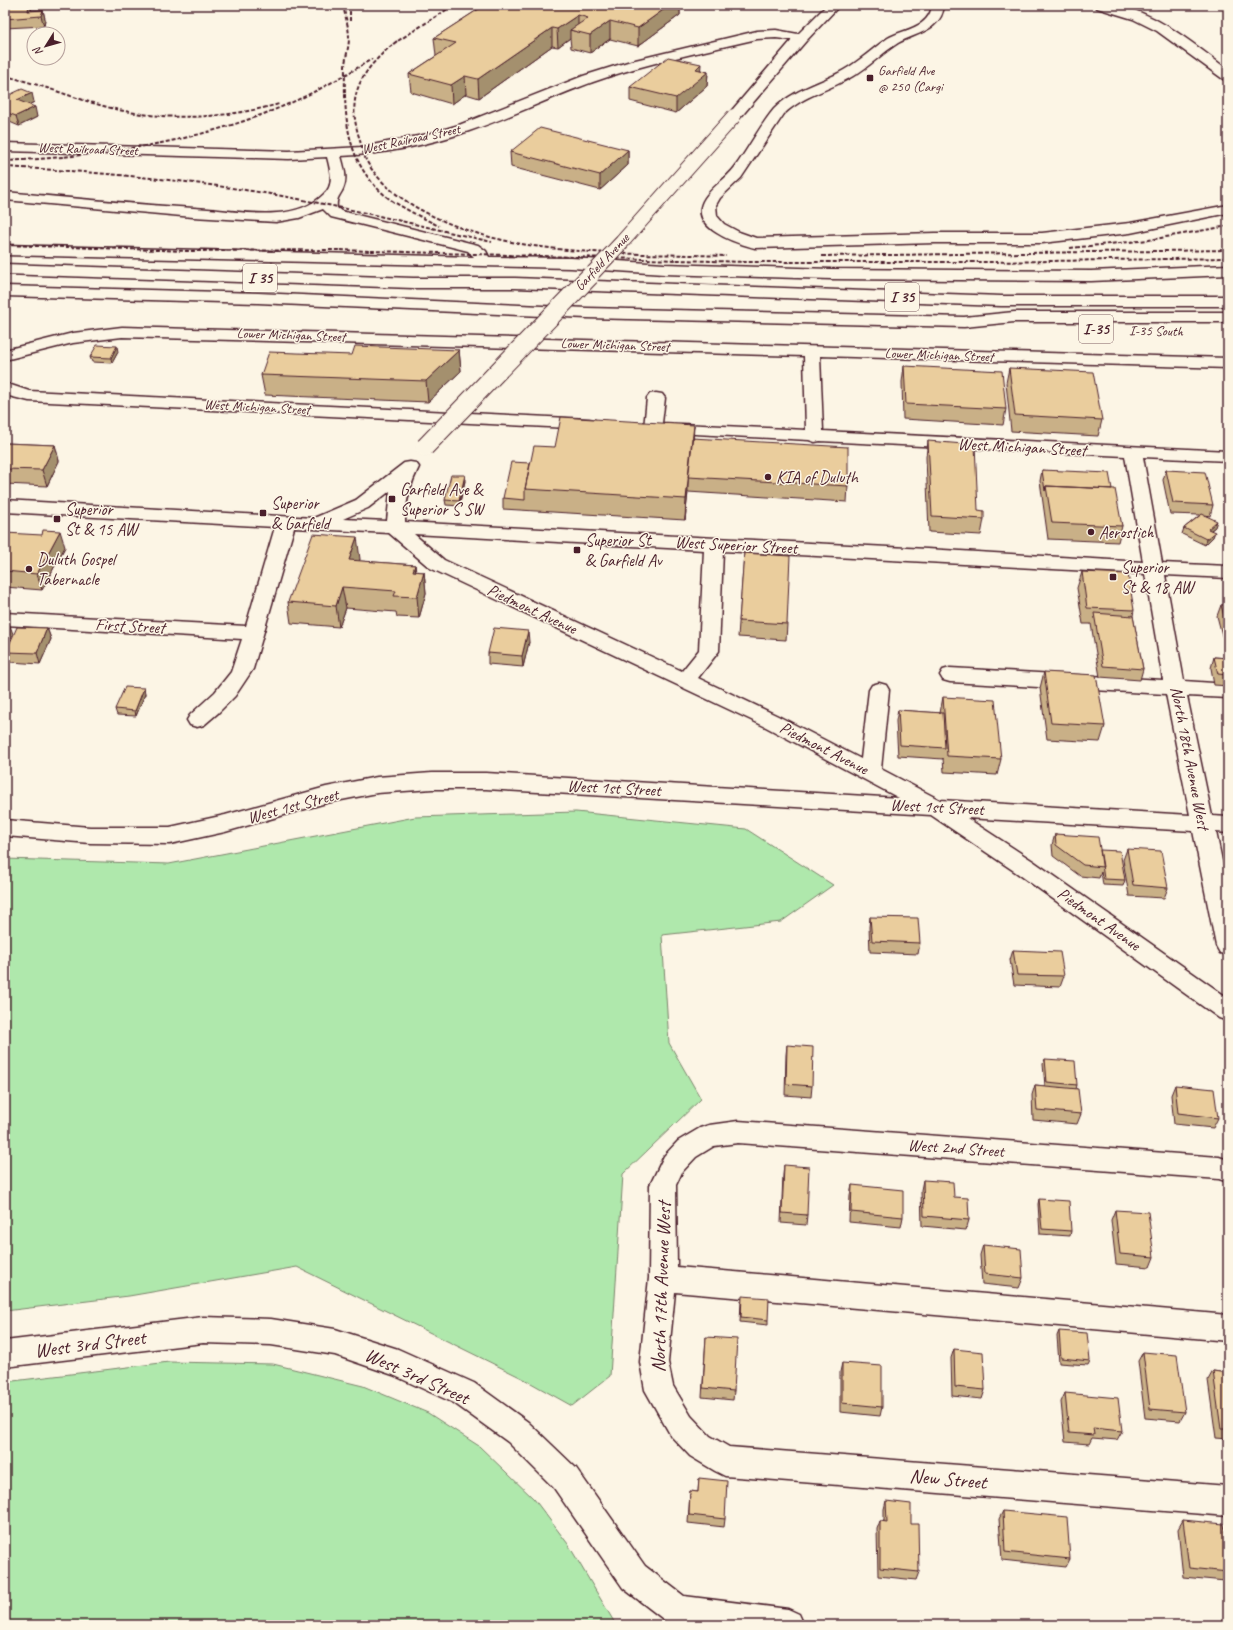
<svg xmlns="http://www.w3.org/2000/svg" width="1233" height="1630" viewBox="0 0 1233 1630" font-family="Caveat,sans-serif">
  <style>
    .green { fill: #afe8ac; stroke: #7c846c }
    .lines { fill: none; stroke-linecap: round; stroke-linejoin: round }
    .minor-casing { stroke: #4a1f2b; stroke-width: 3 }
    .highway-casing { stroke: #4a1f2b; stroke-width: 3 }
    .minor { fill: #fcf5e5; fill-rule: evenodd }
    .highway { fill: #fcf5e5; fill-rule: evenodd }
    .rail { stroke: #4a1f2b; stroke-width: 2; stroke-dasharray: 4 2; stroke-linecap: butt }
    .minor-bridge-far1-casing { stroke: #4a1f2b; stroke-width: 16; stroke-linecap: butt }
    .minor-bridge-casing { stroke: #4a1f2b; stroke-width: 20; stroke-linecap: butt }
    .minor-bridge-far1 { stroke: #fcf5e5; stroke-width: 14 }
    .minor-bridge { stroke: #fcf5e5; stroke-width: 18 }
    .wall { fill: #c9b087; stroke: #4a1f2b }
    .shaded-wall { fill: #a4906e; stroke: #4a1f2b }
    .building { fill: #eacd9d; stroke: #4a1f2b }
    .poi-dot { fill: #4a1f2b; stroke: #fcf5e5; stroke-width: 1.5 }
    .labels { text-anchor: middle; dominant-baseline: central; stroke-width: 3; stroke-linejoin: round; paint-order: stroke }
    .far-poi-label { font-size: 14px; fill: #4a1f2b; stroke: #fcf5e5; text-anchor: start }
    .far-street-label { font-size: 14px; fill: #4a1f2b; stroke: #fcf5e5 }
    .shield { fill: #fcf5e5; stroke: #7f5f63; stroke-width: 1 }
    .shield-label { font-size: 16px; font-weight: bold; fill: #4a1f2b }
    .street-label { font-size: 17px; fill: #4a1f2b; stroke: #fcf5e5 }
    .poi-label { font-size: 17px; fill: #4a1f2b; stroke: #fcf5e5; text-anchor: start }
    .near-street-label { font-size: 20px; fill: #4a1f2b; stroke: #fcf5e5 }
  </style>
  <rect width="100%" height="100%" fill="#fcf5e5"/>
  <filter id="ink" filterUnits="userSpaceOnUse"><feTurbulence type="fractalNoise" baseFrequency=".025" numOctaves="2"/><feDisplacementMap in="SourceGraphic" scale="8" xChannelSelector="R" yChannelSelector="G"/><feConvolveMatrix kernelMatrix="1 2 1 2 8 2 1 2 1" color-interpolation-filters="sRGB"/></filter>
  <g filter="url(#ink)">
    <path class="green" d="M576,812L746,829L833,885L781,922L662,935L669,1043L701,1099L623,1174L610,1376L572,1406L522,1378L297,1267L129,1296L5,1311V859L169,864L415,817Z
      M169,1362L273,1364L363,1386L428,1413L479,1446L534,1499L568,1544L616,1625H5V1382Z"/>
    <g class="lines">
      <g class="minor-casing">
        <path id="minor" d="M827,5H840L806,41L739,119L734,120L729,119L727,116L792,40L776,38L757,39C702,52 646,63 593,82C551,97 511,117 469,131C428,145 384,154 341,156C344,167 348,179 343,189C339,197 336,198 337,208L341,211L478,245L486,251L489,257L571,258L664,264L831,269L1091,271L1228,265V275L1091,281L831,279L664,274L571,268L5,255V245L474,257L468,251L331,217L323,209L299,218L276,222L193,217L5,200V192C72,198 140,205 208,209C230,211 256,215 277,213C294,212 312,206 324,194C335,185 330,169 327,157L289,159L5,151V143L289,151L362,147L428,134L459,125L583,76L631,61L757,31L776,30L798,34Z
          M932,5H944C942,31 915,33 898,43C882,53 869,67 853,76C830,90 804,95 784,114L741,178L720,198L716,205L717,216L724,224L739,232L756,238L935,233H1042L1130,223L1228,205V213L1130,233L1042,243H935L755,248C735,243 686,227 705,198C713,186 726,179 735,167C749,148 759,127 774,109C794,89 820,84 844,70C860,61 873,48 888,38C904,29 930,28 932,5Z
          M1095,5C1102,5 1110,4 1116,5C1159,14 1194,44 1228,70V80L1223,79L1157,31L1133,19L1097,8Z
          M122,327L1228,358V368L820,356L823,431L1228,451V461L1143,457L1162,563L1228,566V578L1165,575L1184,681L1228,684V698L1187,696L1212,816L1228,817V833L1216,832L1228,890V955L1220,953L1216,946L1193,831L967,818L1033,861L1228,998V1021L1219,1018L1017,873L931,815L486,789H432L377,793L326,803L225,832L170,844L90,843L5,836V820L90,827H170L225,815L326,787L377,777L432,773H486L899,798L764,726L430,568L389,533L294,528L253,669L235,696L218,713L204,725L197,727L190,725L187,720L190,715L215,692L231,672L242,639L5,625V613L246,626L275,527L5,512V500L314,518L356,500L404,463L410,462L416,463L419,467C410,485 405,502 405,522L927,549L1143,562L1125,456L820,441L815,442L809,440L658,432L653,433L647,432L644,428L647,398L650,394L656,393L662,394L665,398L662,423L806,430L804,356L122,337L73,343L5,360V350L73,333ZM390,491L387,521L343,519L368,508ZM414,534L704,550L699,650L682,671L444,560ZM723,551L1145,574L1163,680L950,668L943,670L940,675L943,680L950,682L1166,694L1190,815L940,800L881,769L889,690L886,685L879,683L872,685L869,690L861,759L778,716L698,678L719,651Z
          M5,383L29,391L589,419L595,420L598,424L595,428L589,429L29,401L5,395Z
          M738,1121L1219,1157L1228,1160V1182L1219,1179L738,1143L714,1146L696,1157L682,1172L676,1185L677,1267L1228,1315V1341L675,1292L668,1362L673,1386L691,1416L710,1436L729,1447L1228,1486V1516L725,1476L715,1471L690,1456L671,1436L645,1390L640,1362L649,1278L650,1185L664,1156L678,1141L700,1128L709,1125Z
          M203,1317L271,1319L335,1329L398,1349L474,1383L528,1422L576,1468L645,1566L684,1596L788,1609L799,1614L804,1625H674L667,1622L623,1588L554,1488L508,1442L454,1403L393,1375L335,1355L271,1345L203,1343L5,1367V1341Z"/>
      </g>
      <g class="highway-casing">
        <path id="highway" d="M5,264L413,278H515L1001,296H1228V306H1001L515,288H413L5,274Z
          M5,286L258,293L587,308L964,317L1014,312H1228V322H1014L964,327L587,318L258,303L5,296Z"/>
      </g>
      <use href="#minor" class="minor"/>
      <use href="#highway" class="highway"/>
      <path class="rail" d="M343,5C345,16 349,27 349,38C349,48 345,58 345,68C344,119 346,167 391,200C406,210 423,218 439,226
        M350,5V21
        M397,41C364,68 345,92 359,137C361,144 363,153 366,160C378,182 399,198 421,210C512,260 625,252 726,256
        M393,44L454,5
        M5,76C40,84 73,98 107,107C163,122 223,119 279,104
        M5,161C102,156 197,143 286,105C316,92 344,76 372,59
        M5,167C98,172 190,180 282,196C353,209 422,226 492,242
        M5,245L188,251L338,250L746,262H992L1228,258
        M1070,248L1149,240L1228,226
        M822,256L1228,250"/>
      <g class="minor-bridge-far1-casing">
        <path id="minor-bridge-far1" d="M589,277L622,242L734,116"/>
      </g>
      <g class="minor-bridge-casing">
        <path id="minor-bridge" d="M425,447L590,276"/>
      </g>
      <use href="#minor-bridge-far1" class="minor-bridge-far1"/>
      <use href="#minor-bridge" class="minor-bridge"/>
    </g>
    <path class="wall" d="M5,5L32,10H43L45,19L44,26L5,28Z
      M485,5H680V15L638,46L610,39L590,53L571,48L570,38L558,47L552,46L479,98L466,94L452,104L411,92L409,74L436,56L434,38Z
      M701,70L708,72L707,86L676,113L630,101V87Z
      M5,97L34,102L29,105L37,117L19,126L5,120Z
      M628,150V165L600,190L511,167L510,152Z
      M459,350L461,371L428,402L265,395L261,375L352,355Z
      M118,352L112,363L92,362L90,357Z
      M904,366L1006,409L1003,425L903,419L902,382Z
      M1009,368L1102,420L1098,436L1011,431L1006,383Z
      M693,438L848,486L847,502L688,492L685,520L503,509V498L530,463L555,447Z
      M928,441L984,519L981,535L929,532L926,457Z
      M5,443L55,445L59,461L47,486L5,484Z
      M1042,470L1112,489L1122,526L1118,542L1048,539L1040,481Z
      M1166,470L1213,505L1210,516L1205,515L1215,527L1211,530L1213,537L1205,545L1182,534L1184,528L1200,515L1170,514L1163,480Z
      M465,481L459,506L446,505L445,500Z
      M5,533L65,547L42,590L5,587Z
      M744,553L787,624L786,640L738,637Z
      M360,559L359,561L415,565L416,572H424L426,593L419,618L397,617L396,612L346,608L339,627L291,623L288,602Z
      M1082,572L1134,610L1133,616L1143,669L1140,680L1100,677L1091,624H1083L1077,588Z
      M1221,605H1228V639H1223L1217,616Z
      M47,628L51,639L40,664L10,662L6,652Z
      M529,642L523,667L488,664V653Z
      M1214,657L1228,658V686L1214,685L1211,668Z
      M1044,672L1105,726L1100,742L1047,739L1040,688Z
      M144,688L145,694L136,716L117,715L115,709Z
      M943,697L1001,759L997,775L944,772L943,758V759L898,756L896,721L898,710L940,713Z
      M1055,834L1100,851L1125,880L1123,886L1103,885L1101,872L1099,878L1080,876L1053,856L1052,845Z
      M1127,849L1168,888L1164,898L1129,896L1123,860Z
      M870,917L920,943L918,954L870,952L869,927Z
      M1013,950L1064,976L1060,987L1014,985L1010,960Z
      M787,1045L812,1086L811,1097L785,1095L786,1055Z
      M1045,1059L1077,1085L1076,1089L1081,1114L1077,1124L1033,1120L1032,1095L1035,1085L1045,1086L1043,1064Z
      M1175,1085L1218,1118L1213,1128L1174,1124L1171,1095Z
      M784,1165L807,1215L806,1225L781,1223L783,1175Z
      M923,1180L954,1197L969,1220L966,1230L922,1226L921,1190Z
      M852,1185L903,1217L901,1227L849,1222L850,1195Z
      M1039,1199L1071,1231L1070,1236L1040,1234L1038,1204Z
      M1115,1210L1154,1257L1150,1267L1116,1264L1111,1220Z
      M983,1245L1023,1278L1019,1288L982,1284L980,1255Z
      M741,1301L768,1320V1325L740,1322Z
      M1059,1331L1090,1361L1088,1365L1059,1363L1057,1336Z
      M706,1337L734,1391L733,1400L702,1397Z
      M954,1349L985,1390L982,1399L952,1396L951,1358Z
      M1143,1352L1185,1412L1180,1421L1145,1418L1138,1361Z
      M842,1363L882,1407L880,1416L840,1412V1372Z
      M1213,1371L1228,1373V1439L1216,1438L1208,1380Z
      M1065,1393L1122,1431L1117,1440L1092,1438L1089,1444L1065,1442L1061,1402Z
      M699,1478L725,1519L724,1527L688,1523L690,1491L698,1492Z
      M886,1501L911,1524L919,1572L916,1580L878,1576L877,1529L880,1521H884V1509Z
      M1003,1511L1070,1559L1066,1567L1002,1560L999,1519Z
      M1183,1520L1228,1551V1577L1225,1581L1183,1577L1178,1529Z"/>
    <path class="shaded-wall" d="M29,5H30L32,12L28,11Z
      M670,5H680V15L638,46V28Z
      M43,10L45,19L44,26L41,16Z
      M578,15V32L570,30V38L558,47L557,29Z
      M610,21V39L590,53V35Z
      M552,28V46L479,98L478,79Z
      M701,64L700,78L708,72L707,86L676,113V98L696,69Z
      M465,76L466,94L452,104L451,85Z
      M32,93L34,102L19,110L17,100Z
      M35,107L37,117L19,126L16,116Z
      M628,150V165L600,190V175Z
      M117,346L118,352L112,363L111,358Z
      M459,350L461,371L428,402L426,381Z
      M694,425L693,445L688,477V492L685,520L686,499Z
      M55,445L59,461L47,486L42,470Z
      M465,475V481L459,506V501Z
      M1217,521L1215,527L1206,534L1208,529Z
      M60,531L65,547L42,590L37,574Z
      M1215,532L1213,537L1205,545L1206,539Z
      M357,537L360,559L352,581L349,560Z
      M415,565L417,586L413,571Z
      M424,572L426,593L419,618L417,597Z
      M342,587L346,608L339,627L336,606Z
      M9,623L13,634L5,650V632Z
      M47,628L51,639L40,664L37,653Z
      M528,631L529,642L523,667L522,656Z
      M144,688L145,694L136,716L135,711Z"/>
    <path class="building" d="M5,5H29L28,11L43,10L41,16L5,19Z
      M485,5H670L638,28L610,21L590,35L570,30L588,18L578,15L557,29L552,28L478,79L465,76L451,85L409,74L456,43L434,38Z
      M668,57L701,64L696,69L708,72L676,98L630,87Z
      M22,89L32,93L17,100L35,107L16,116L5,112V97Z
      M540,128L628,150L600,175L510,152Z
      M97,345L117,346L111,358L90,357Z
      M355,346L459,350L426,381L261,375L269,352L352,355Z
      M904,366L1002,371L1006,409L906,404Z
      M1009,368L1093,372L1102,420L1015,415Z
      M561,417L694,425L686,499L525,489L534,446L555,447Z
      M692,438L848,447V486L688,477Z
      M928,441L975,445L978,510L984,511V519L932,516Z
      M5,443L55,445L42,470L5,469Z
      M511,462L530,463L525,489V500L503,498Z
      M1042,470L1109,473L1112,489L1046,486L1045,491Z
      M1166,470L1205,472L1213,505L1173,503Z
      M451,475H465L459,501L445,500Z
      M1046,486L1115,489L1122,526L1052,523Z
      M1202,514L1217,521L1208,529L1215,532L1206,539L1184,528Z
      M43,530L60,531L37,574L5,571V533L42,535Z
      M313,534L357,537L349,560L415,565L413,571L424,572L417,597L394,596L396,591L342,587L336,606L288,602Z
      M744,553L790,556L787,624L739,621Z
      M1082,572L1128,574L1134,610L1087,608Z
      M1221,605H1228V628H1227Z
      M1094,613L1133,616L1143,669L1103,666Z
      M5,623H9L5,632Z
      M17,627L47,628L37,653L6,652Z
      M494,628L528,631L522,656L488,653Z
      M1214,657L1228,658V675L1218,674Z
      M1044,672L1096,675L1105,726L1051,723Z
      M125,687L144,688L135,711L115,709Z
      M943,697L995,700L1001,759L947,756Z
      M898,710L943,713L945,748L900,745Z
      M1055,834L1098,837L1103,867L1083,865L1056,845Z
      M1127,849L1161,851L1168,888L1133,885Z
      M1100,850L1120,851L1125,880L1104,879Z
      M870,917L918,918L920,943L872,941Z
      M1013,950L1060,952L1064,976L1017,975Z
      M787,1045L813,1047L812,1086L786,1084Z
      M1045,1059L1075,1061L1077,1085L1047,1082Z
      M1035,1085L1078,1089L1081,1114L1037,1110Z
      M1175,1085L1214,1089L1218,1118L1178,1113Z
      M784,1165L809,1167L807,1215L782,1213Z
      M923,1180L953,1182L954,1197L968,1198L969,1220L924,1216Z
      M852,1185L903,1190V1217L851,1212Z
      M1039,1199L1069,1201L1071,1231L1042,1229Z
      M1115,1210L1148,1212L1154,1257L1120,1254Z
      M983,1245L1021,1249L1023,1278L985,1274Z
      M742,1296L769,1298L768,1320L741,1317Z
      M1059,1331L1087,1333L1090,1361L1061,1358Z
      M706,1337L737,1339L734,1391L703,1388Z
      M954,1349L983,1352L985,1390L955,1387Z
      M1143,1352L1177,1355L1185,1412L1150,1409Z
      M842,1363L882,1366V1407L842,1403Z
      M1213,1371L1228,1373V1429H1221Z
      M1065,1393L1118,1398L1122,1431L1093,1428L1094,1435L1069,1433Z
      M699,1478L727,1481L725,1519L689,1515L690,1491L698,1492Z
      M886,1501L911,1504V1524H918L919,1572L880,1568V1521L887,1522Z
      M1003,1511L1067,1517L1070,1559L1005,1552Z
      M1183,1520L1224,1524L1228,1551V1572L1189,1568Z"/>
  </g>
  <g class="poi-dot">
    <rect x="866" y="74" width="8" height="8" rx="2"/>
    <circle cx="768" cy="477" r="4"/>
    <rect x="388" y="495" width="8" height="8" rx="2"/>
    <rect x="259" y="509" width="8" height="8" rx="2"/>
    <rect x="53" y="515" width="8" height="8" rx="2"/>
    <circle cx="1091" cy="532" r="4"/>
    <rect x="573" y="546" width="8" height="8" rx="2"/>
    <circle cx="29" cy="569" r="4"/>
    <rect x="1109" y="573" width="8" height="8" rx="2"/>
  </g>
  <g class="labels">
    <g class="far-poi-label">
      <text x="878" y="70">Garfield Ave<tspan x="878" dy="16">@ 250 (Cargi</tspan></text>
    </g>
    <g class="far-street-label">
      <text transform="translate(411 139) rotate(-12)">West Railroad Street</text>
      <text transform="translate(88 149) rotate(2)">West Railroad Street</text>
      <text transform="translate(602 262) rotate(-47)">Garfield Avenue</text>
      <text transform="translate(1156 331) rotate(1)">I-35 South</text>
      <text transform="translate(291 335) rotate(2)">Lower Michigan Street</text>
      <text transform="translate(615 345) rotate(2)">Lower Michigan Street</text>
      <text transform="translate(939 355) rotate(2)">Lower Michigan Street</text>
      <text transform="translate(257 407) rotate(3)">West Michigan Street</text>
    </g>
    <g class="shield">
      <rect x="243" y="264" width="34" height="28" rx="3"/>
      <rect x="885" y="283" width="34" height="28" rx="3"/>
      <rect x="1079" y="315" width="34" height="28" rx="3"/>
    </g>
    <g class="shield-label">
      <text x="260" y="278">I 35</text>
      <text x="902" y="297">I 35</text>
      <text x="1096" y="329">I-35</text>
    </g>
    <g class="street-label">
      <text transform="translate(1022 447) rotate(3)">West Michigan Street</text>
      <text transform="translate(736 545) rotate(3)">West Superior Street</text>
      <text transform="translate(532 609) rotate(25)">Piedmont Avenue</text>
      <text transform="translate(130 626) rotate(3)">First Street</text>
      <text transform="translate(824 748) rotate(27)">Piedmont Avenue</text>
      <text transform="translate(1190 758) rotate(79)">North 18th Avenue West</text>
      <text transform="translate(614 788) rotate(3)">West 1st Street</text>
      <text transform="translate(293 806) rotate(-15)">West 1st Street</text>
      <text transform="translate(937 807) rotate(3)">West 1st Street</text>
      <text transform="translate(1099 919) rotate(35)">Piedmont Avenue</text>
      <text transform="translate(956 1148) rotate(4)">West 2nd Street</text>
    </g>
    <g class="poi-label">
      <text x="776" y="477">KIA of Duluth</text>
      <text x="400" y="489">Garfield Ave &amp;<tspan x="400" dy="20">Superior S SW</tspan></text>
      <text x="271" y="503">Superior<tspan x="271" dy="20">&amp; Garfield</tspan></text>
      <text x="65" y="509">Superior<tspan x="65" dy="20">St &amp; 15 AW</tspan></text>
      <text x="1099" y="532">Aerostich</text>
      <text x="585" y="540">Superior St<tspan x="585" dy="20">&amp; Garfield Av</tspan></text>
      <text x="37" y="559">Duluth Gospel<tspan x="37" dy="20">Tabernacle</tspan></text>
      <text x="1121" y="567">Superior<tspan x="1121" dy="20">St &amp; 18 AW</tspan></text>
    </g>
    <g class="near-street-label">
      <text transform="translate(661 1287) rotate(-88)">North 17th Avenue West</text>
      <text transform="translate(90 1344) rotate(-7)">West 3rd Street</text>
      <text transform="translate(417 1376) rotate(24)">West 3rd Street</text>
      <text transform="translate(948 1479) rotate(5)">New Street</text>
    </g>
  </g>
  <rect width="1233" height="1630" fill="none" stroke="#fcf5e5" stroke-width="20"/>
  <rect x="10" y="10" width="1213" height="1610" fill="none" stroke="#4a1f2b" stroke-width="1.5" filter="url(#ink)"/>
  <g transform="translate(46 46) rotate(233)"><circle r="19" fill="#fcf5e5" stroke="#b59f9b"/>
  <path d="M0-3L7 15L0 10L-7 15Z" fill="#4a1f2b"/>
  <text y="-6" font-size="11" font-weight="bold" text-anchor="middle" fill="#4a1f2b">N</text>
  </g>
</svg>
